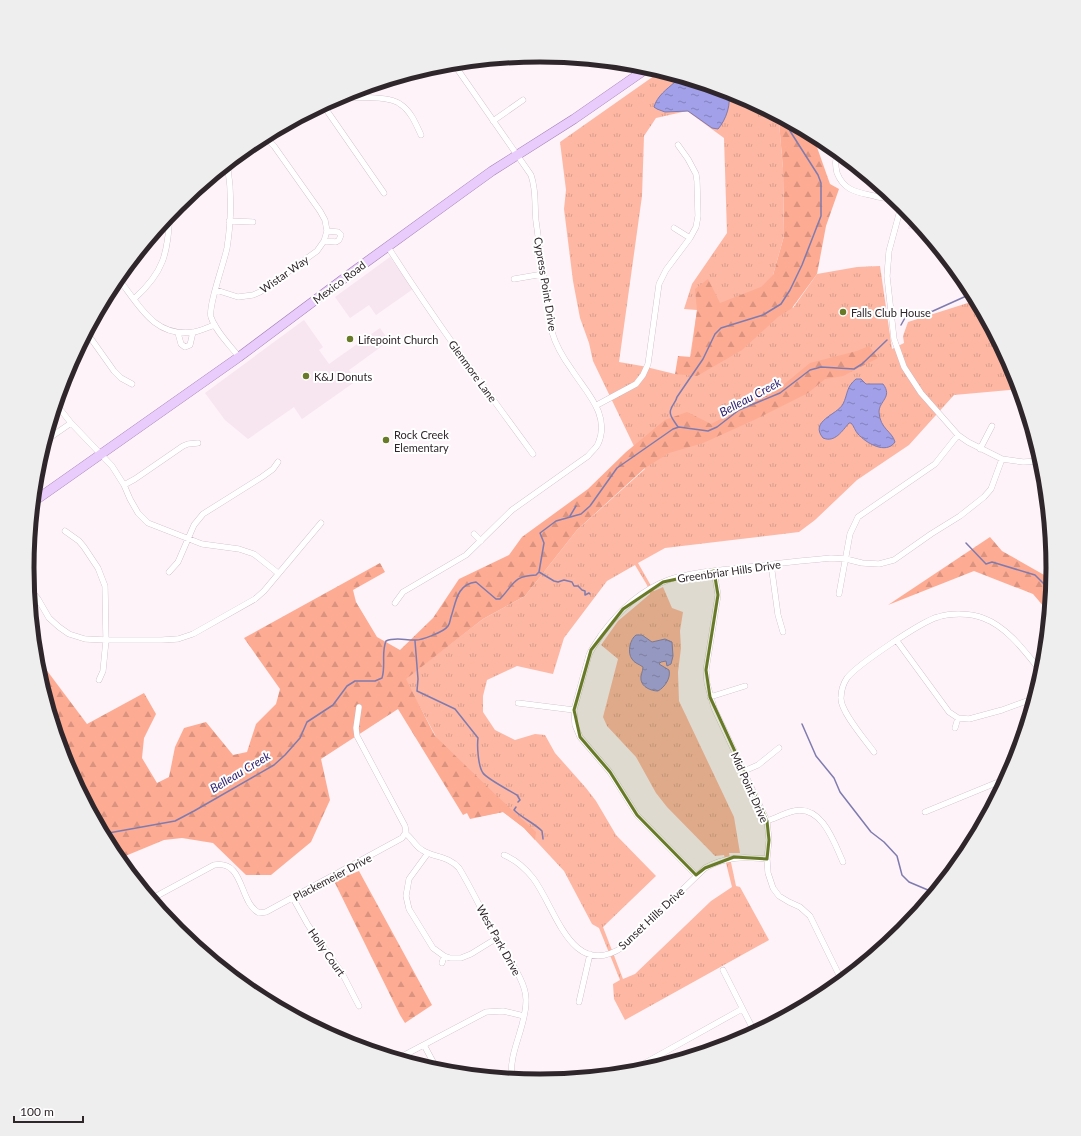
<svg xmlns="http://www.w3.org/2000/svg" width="1081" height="1136" viewBox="0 0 1081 1136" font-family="Lato,sans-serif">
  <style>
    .built { fill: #f7e5f0 }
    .grass { fill: url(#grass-tufts); fill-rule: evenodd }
    .forest { fill: url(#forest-firs) }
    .water { fill: url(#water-ripples); stroke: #7f7baf }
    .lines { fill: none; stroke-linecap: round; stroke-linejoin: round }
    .stream { stroke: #7f7baf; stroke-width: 1.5 }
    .street-casing { stroke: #c5aebc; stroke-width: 6 }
    .primary-casing { stroke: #9f7cb1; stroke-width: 10 }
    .street { stroke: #fff; stroke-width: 5.5 }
    .primary { stroke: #e9ccfb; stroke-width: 9 }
    .marked { fill: #687a28; fill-opacity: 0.2; stroke: #687a28; stroke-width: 3; stroke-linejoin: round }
    .poi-dot { fill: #687a28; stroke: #fff; stroke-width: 1.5 }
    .labels { text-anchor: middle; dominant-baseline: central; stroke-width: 4; stroke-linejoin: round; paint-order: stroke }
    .street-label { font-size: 11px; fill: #2f262b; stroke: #fff }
    .poi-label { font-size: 11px; fill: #2f262b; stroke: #fff; text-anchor: start }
    .water-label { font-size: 12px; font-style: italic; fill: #2c1d6f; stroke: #fff }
    .rim { fill: none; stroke: #2f262b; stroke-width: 5 }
  </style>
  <defs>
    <pattern id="grass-tufts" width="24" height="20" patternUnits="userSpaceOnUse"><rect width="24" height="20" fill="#fdb7a3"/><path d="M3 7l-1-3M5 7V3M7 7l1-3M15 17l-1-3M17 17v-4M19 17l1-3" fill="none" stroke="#d99d8c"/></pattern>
    <pattern id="forest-firs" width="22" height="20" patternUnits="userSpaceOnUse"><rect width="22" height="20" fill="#fdab93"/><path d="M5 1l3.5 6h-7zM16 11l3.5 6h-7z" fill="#d9937f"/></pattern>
    <pattern id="water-ripples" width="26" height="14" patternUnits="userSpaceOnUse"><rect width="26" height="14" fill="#a1a0e8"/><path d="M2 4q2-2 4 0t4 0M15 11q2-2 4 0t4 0" fill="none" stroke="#8482bc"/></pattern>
  </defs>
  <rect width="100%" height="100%" fill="#fdf3f9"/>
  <path class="built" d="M912,215L923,228L908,229Z
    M390,257L413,289L376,315L369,305L350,318L335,297Z
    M304,320L323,347L319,350L329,364L380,328L389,341L349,370L356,381L302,419L294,407L248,439L225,420L205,393Z"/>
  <path class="grass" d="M661,71L737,94L781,117L779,122L783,169L784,236L773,275L793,308L817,274L857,267L880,266L892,349L904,343L903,336L908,322L977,300L1015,372L1020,389L954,395L909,445L857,480L815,520L799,532L665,548L638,563L654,591L663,587L672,608L683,612L680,631L681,648L678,672L679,701L734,817L740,853H729L736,886L740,887L769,940L625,1020L614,999L613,984L620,980L599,928L592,924L564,871L524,828L503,812L472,818L434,733L405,679L483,619L525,596L577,530L645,469L593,361L589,343L580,318L573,281L564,209L566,190L560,142ZM687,111L724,138L727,233L692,284L684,309L697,310L690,357L675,374L642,366L619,362L642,196L644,136L656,118ZM635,565L647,585L650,594L618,621L601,645L618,659L603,717L607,726L636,757L656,793L667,807L715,856L724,855L732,887L711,901L635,974L623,979L603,927L656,876L616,835L596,801L586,788L555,753L545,735L535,734L515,740L495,730L483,712V696L487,680L517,666L553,674L564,638L607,581Z"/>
  <path class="forest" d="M781,117L812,133L830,184L839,189L826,226L817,274L792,308L778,317L742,350L697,376L675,374L678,356L691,357L697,310L695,289L708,279L720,303L761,287L773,275L784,236L783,169L779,122Z
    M869,346L878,358L843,376L825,379L808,393L754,420L703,443L669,453L645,468L577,530L525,596L483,619L406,679L435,736L497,796L536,832L535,840L524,828L503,812L470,819L467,813L463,815L398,709L321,759L330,800L311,842L271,875H246L213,843L182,838L164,840L118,859L113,853L66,764L54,725L49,699L44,691L37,668L36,656L87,724L144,693L156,714L144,738L142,758L157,783L169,777L175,747L184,728L206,722L233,755L247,752L256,724L276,704L280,689L244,638L380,563L385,572L353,590L356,602L377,637L400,650L433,618L459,579L509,555L522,537L588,489L626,452L665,420L687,412L711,424L776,391L810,363L857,351Z
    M990,537L1002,551L1053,580L1048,632L1045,608L1033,594L974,571L888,605Z
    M359,871L432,1005L405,1023L400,1015L334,881Z"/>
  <path class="water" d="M693,80L728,91C732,103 726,120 718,129L712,128L688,111L665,112L657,109L654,107C657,96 667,89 675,82L684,83Z
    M856,379H861L866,384H883C893,397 879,401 879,412C880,429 892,431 895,442C886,455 866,443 858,434C855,431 854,426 851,423H849C842,431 835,443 823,438C809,421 837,415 843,404C848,394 846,387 856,379Z
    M636,635H642L652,642L665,639L672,642L673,656L671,664L667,666L666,661L661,662L659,664L669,670C671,678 665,687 658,691C651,691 642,687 641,680C640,676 643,671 643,667C639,664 634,663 632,659C627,653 630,639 636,635Z"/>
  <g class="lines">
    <path class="stream" d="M901,325L906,316L933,311L973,293
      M678,427C675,422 668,415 671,409C672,405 676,402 677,397L703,359L715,334L721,328L763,315L781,304L790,290L802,265L821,216V183L818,175L790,131L788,121
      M570,516L576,506
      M966,543L986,564L992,562L1035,575L1052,592
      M539,572L554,581L558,582L564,580L572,582L574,586H578L582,590L585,591V595L589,593L590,594
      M415,641L418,679L417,691L455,709L478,738C477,746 478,766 483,773C486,778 510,791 517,795L520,800L518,802
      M802,724L816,756L834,778L840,792L871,832L884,842L897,856L902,875L909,882L935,893
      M516,807L514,810C522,818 534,823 542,831L543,839
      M103,834L175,821L194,811L274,765L285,755L300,738L307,722L333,705L347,686L355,681H375L382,678C386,665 381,653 386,641C395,637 404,640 414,640C420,641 444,632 448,626C450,624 450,620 451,617C456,602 457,584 476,582L496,599H500C515,583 513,576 536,575L539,572L544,543L540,533L556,521L581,514L590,506L617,468L673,429L679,427L708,431L717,427L739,410L780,393L810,370L821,367L854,369L862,364L887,340"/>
    <g class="street-casing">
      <path id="street" d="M577,58L579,61
        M458,70L468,62
        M323,105L384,193
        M324,107C328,105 332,102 335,101C348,96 390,96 400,104C411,111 416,124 421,135
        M493,121L523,100
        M838,151C835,158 835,165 837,173C845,193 860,192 878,197C885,198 892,200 899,201
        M226,165L228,169C232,195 231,222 227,248C224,263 208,306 211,317C216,332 230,345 239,357
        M902,203L889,251L887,276L894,339L904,367L921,393L958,435L968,442L1002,459L1023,462L1042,461
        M229,221L253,222
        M674,228L690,238
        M324,241L336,242L339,240L341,235L338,232L327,231
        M388,247C433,318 483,386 533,454
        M118,278C139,305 154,338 194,332C201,331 208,327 215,325
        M514,279L543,274
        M216,290L238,297L253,295L260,292L317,251L324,241L327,231L325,220L320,211L274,146L269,141L261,138
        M134,299C165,271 167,254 170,214
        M87,333L114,371L121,378L132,384
        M178,333L181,344L185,347L190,345L193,332
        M56,404L71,423L112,466L124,485L130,499L138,513L148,523L202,544L239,549L254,554L278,573
        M597,405L636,384L643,375L648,364L659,284L666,270L690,238L696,227L698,216L697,181L696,174L688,159L678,145
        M45,441L71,423
        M980,449L992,426
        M124,485L135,479L183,446L188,444L198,443
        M65,531L79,541L84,547L98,568L105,586L106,640L103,671L99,680
        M474,534L481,541
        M1049,539L1051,533
        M771,564L778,615L783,632
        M714,571L718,595L706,670L707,683L714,708L767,821L769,840L767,859L768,873L773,888L779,896L789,902L800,907L810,916L842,981
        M169,572L178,562L194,525L203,514L262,477L273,469L278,462
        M29,588L38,599L49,618L59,627L69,634L85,639L106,640H162L178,639L193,634L255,599L264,591L321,523
        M839,594L850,534L858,517L935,464L958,435
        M395,603L403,592L466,555L512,510L588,456C591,452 596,448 598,444C611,415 586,392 572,370C564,359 556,346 552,332C546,295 541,258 536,221C534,204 537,193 531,175L458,70L451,63
        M897,641L949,712L958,718L969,719L1002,710L1035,698
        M710,697L745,686
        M518,703L574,710
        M955,728L958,718
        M874,752C866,741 840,711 841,698C841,691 843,684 847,678C857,665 922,621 938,617C951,613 970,613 983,618C1008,627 1026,653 1043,674
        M744,771L758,765L779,748
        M925,812L1008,778
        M767,821C776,818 785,813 794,811C822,805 834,842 843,862
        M406,834C412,838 415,846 422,850C434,858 449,856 459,868C473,891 484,915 496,938C506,956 527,981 526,1001C526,1028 508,1052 512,1079
        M428,853L409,879L406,896L409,909L433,948L444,956L450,958H461L471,954L497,938
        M504,855C516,860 525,868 533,878C556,908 571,981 623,947L705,868C727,856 743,857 767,859
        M696,875L637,815L610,772L580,737L575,725L574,710L589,655C592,648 597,642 601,635C618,612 641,590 668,580C688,573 711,571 731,569C764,565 798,561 831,558L846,559L862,563L879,564L894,560L931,534L960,516L984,497L991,489L1002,459
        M293,898L308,925L342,973L359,1006
        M151,899L214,865C245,860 238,901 259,913L266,912L402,838L406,832L405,826L357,736L356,728L359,707
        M442,963L444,956
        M723,970L755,1033
        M579,1002L590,954
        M424,1045L438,1071
        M397,1059L486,1012L503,1011L524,1016
        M627,1073L742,1009"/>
    </g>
    <g class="primary-casing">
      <path id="primary" d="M33,502L239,357L354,271L467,189L492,171L574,119L649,67"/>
    </g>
    <use href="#street" class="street"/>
    <use href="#primary" class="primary"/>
  </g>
  <path class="marked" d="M714,571L718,595L706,670L710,697L767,821L769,840L767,859L734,857L705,868L696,875L637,815L610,772L580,737L574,710L591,650L623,609L663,582Z"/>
  <g class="poi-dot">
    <circle cx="843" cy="312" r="4"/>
    <circle cx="350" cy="339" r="4"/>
    <circle cx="306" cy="376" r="4"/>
    <circle cx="386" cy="440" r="4"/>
  </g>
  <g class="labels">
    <g class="street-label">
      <text transform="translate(284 274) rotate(-35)">Wistar Way</text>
      <text transform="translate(339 282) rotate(-37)">Mexico Road</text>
      <text transform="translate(546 284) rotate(81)">Cypress Point Drive</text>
      <text transform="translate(473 371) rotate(54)">Glenmore Lane</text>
      <text transform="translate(729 571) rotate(-8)">Greenbriar Hills Drive</text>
      <text transform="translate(750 787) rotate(66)">Mid Point Drive</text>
      <text transform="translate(332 877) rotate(-28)">Plackemeier Drive</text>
      <text transform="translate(651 918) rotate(-43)">Sunset Hills Drive</text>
      <text transform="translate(499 940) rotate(61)">West Park Drive</text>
      <text transform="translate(327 952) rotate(55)">Holly Court</text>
    </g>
    <g class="poi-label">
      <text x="851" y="312">Falls Club House</text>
      <text x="358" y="339">Lifepoint Church</text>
      <text x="314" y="376">K&amp;J Donuts</text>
      <text x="394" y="434">Rock Creek<tspan x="394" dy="13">Elementary</tspan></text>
    </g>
    <g class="water-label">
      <text transform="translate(750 397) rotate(-28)">Belleau Creek</text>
      <text transform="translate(240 772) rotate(-31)">Belleau Creek</text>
    </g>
  </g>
  <path d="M0 0H1081V1136H0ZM34 568a506 506 0 1 1 1012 0a506 506 0 1 1-1012 0Z" fill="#eee" fill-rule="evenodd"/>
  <path class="rim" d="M34 568a506 506 0 1 1 1012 0a506 506 0 1 1-1012 0Z"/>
  <path d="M14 1116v6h69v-6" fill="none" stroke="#2f262b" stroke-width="2"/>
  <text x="20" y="1116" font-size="12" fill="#2f262b" stroke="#ffffff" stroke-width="3" paint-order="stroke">100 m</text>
</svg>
